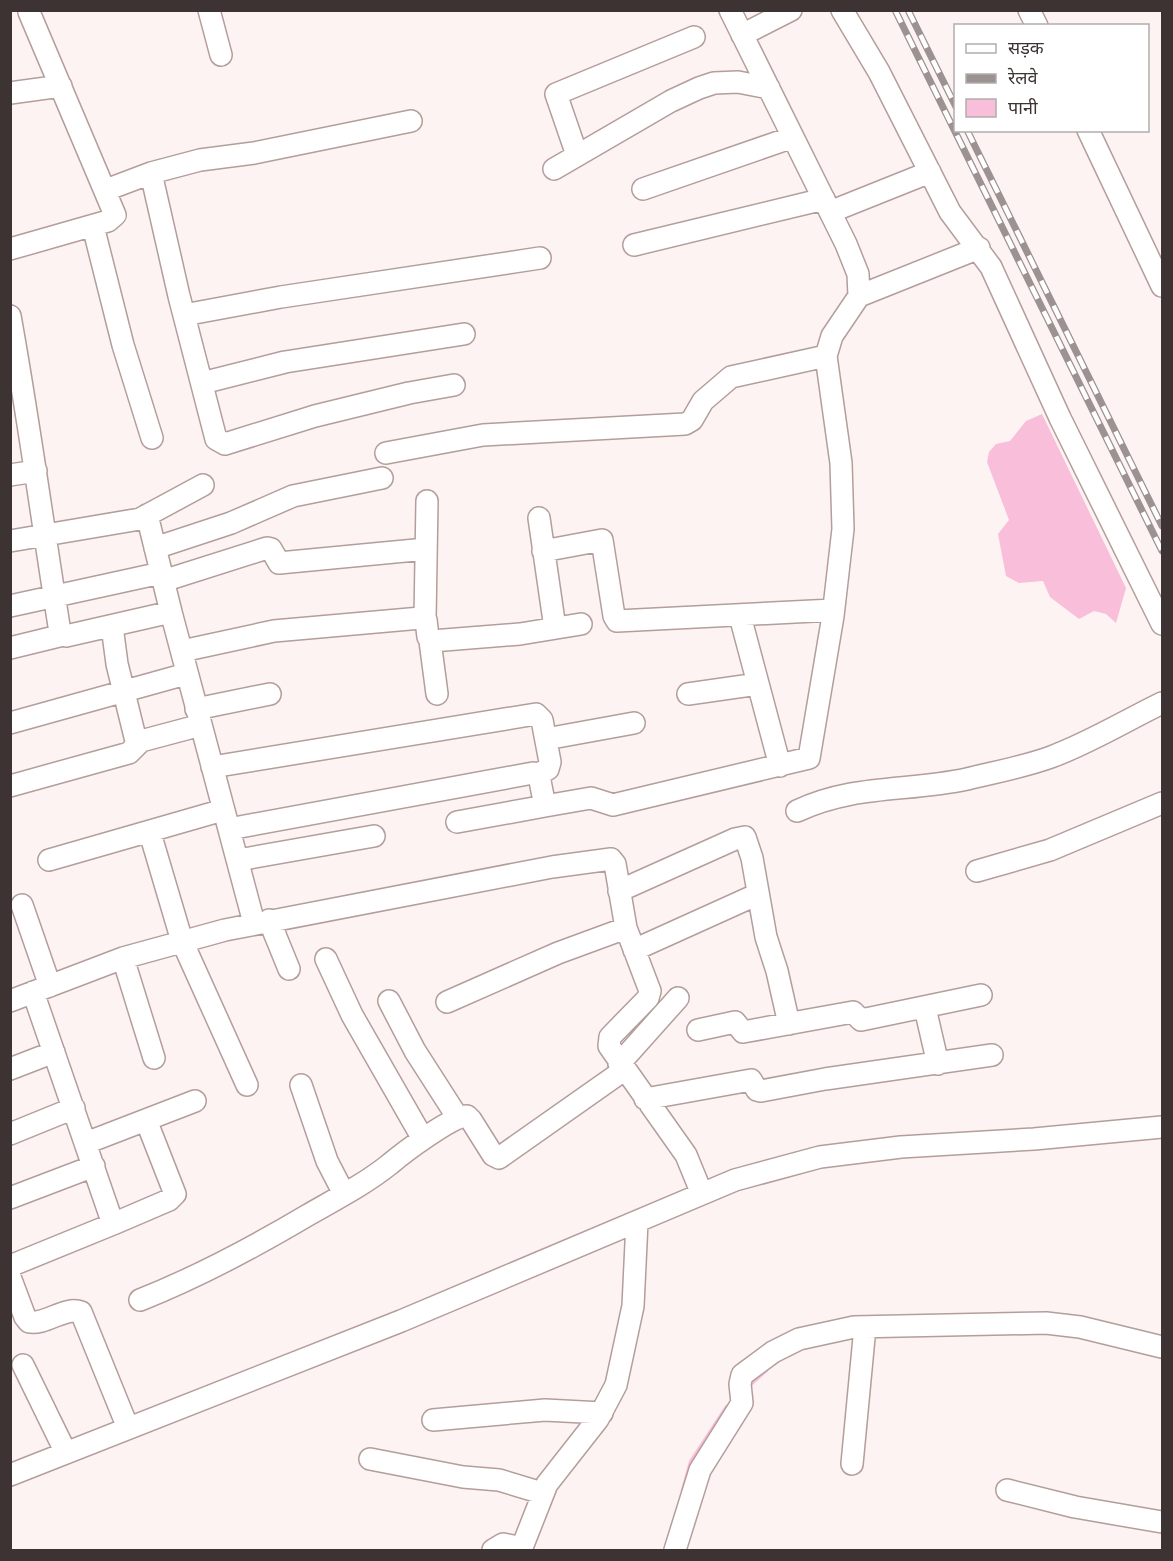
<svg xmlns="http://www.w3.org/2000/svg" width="1173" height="1561" viewBox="0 0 1173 1561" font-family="Mulish,'Noto Sans Devanagari',sans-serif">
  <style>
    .water { fill: #f8beda }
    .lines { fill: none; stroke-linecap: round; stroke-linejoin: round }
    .stream { stroke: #f8beda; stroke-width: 4.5 }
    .minor-casing { stroke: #b39e9a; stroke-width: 24 }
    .minor { stroke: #fff; stroke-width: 21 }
    .rail-casing { stroke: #9c9291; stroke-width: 7 }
    .rail { stroke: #fff; stroke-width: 4.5; stroke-dasharray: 14; stroke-linecap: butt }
  </style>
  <rect width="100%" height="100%" fill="#fdf3f2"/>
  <path class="water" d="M1042,414L1126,588L1116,623L1106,614L1094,611L1079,619L1050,597L1043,581L1019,583L1006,576L998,534L1009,520L987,462L989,452L996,444L1010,441L1026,421Z"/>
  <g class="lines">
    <path class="stream" d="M748,1386L766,1370
      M683,1491L691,1462L727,1407"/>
    <g class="minor-casing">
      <path id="minor" d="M209,10L221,55
        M842,10L879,72L950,212L991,267L1060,418L1162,624
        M1029,10L1037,26
        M742,35L791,10
        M10,93L61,86
        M1088,130L1162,286
        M577,155L556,94L694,37
        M554,169L671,101L699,88L714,83L738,82L769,88
        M151,173L179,296L216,439L225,444L315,416L409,393L454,385
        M643,189L793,137
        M106,190L151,173L200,160L254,153L411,121
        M830,212L930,172
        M93,226L123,345L152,438
        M634,245L824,199
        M10,249L108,221L115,215L29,12
        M859,296L979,248
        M184,315L281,297L540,258
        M10,316C29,421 43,527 60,632L66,636L171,612L254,923
        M202,383L285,362L464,334
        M386,453L483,435L685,424L692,420L703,401L731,377L826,356
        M10,475L36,471
        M147,515L171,612
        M539,518L555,628
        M10,541L140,519L203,485
        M155,548L231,523L293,496L382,478
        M543,551L602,540L614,616L617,621L833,610
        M163,581L267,548L271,549L279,563L426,549
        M10,606L161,573
        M740,616L780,766
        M425,619L427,501
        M112,626L117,664L137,745
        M430,641L437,694
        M10,648L63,635
        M182,651L274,631L421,618L426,620L428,637L432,641L520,634L581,624
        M688,694L758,684
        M196,709L270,694
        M10,723L186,674
        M546,739L634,723
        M212,767L536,714L542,720L550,762L548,769L538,774
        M10,786L129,753L141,741L201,725
        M797,811C855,784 907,792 967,779C995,772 1024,767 1051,757C1089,743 1125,721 1162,703
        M457,822L545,806
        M229,829L533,773L539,776L545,806L591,798L613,805L809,758L833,616L843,529L841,463L826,356L832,336L859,296L858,274L846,244L730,10
        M150,833L182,941L247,1085
        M49,860L223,810
        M238,860L374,836
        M977,871L1050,850L1162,803
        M619,891L735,839L745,837L752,858L766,937L777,971L789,1024
        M22,905L50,986
        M269,920L289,969
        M634,950L758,894
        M123,958L154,1058
        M326,959L352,1015L423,1139
        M10,1001L123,958L225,930L552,867L611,859L615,864L626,928L650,991L648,998L610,1037L609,1046L686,1155L702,1194
        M389,1001L415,1051L458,1118
        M447,1002L558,953L626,928
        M925,1008L938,1064
        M698,1030L735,1022L743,1032L853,1012L861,1020L981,995
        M619,1064L678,998
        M10,1069L54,1052
        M301,1085L327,1161L344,1194
        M645,1099L751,1080L757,1090L761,1091L825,1079L992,1055
        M10,1134L74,1108
        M86,1143L195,1101
        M10,1198L94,1166
        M113,1224L169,1200L175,1194L146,1120
        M10,1266L113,1224L33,992
        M10,1277L25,1317L29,1322C46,1325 65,1306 81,1312L128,1428
        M140,1300C198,1277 254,1247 308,1215C336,1199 365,1184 390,1164C403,1153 452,1116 467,1116L471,1120L493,1155L499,1158L624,1070
        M23,1365L66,1453
        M433,1420L545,1410L602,1413
        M370,1459L463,1477L499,1480L542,1493
        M852,1464L865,1327
        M10,1475L401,1321L735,1180L820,1157L901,1147L1034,1139L1162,1127
        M1007,1490L1075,1507L1162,1522
        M493,1550L503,1544L522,1548
        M521,1550L547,1484L598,1419L616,1385L633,1306L637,1222
        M675,1550L700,1470L742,1403L740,1384L742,1375L773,1352L799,1339L854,1327L1046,1323L1080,1327L1162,1347"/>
    </g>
    <use href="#minor" class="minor"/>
    <g class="rail-casing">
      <path id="rail" d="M895,10L1162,551
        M908,10L956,107
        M967,130L1162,526"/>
    </g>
    <use href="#rail" class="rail"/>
  </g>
  <rect width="1173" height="1561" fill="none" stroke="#3c3332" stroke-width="24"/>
  <rect x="954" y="24" width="195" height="108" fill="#ffffff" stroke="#b1adad" stroke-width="1.5"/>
  <rect x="966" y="44" width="30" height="9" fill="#ffffff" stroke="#b1adad" stroke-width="1.5"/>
  <text x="1008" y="54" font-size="18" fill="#3c3332">सड़क</text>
  <rect x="966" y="74" width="30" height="9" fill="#9c9291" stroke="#b1adad" stroke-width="1.5"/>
  <text x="1008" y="84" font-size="18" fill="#3c3332">रेलवे</text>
  <rect x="966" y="99" width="30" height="18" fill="#f8beda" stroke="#b1adad" stroke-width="1.5"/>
  <text x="1008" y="114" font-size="18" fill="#3c3332">पानी</text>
</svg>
